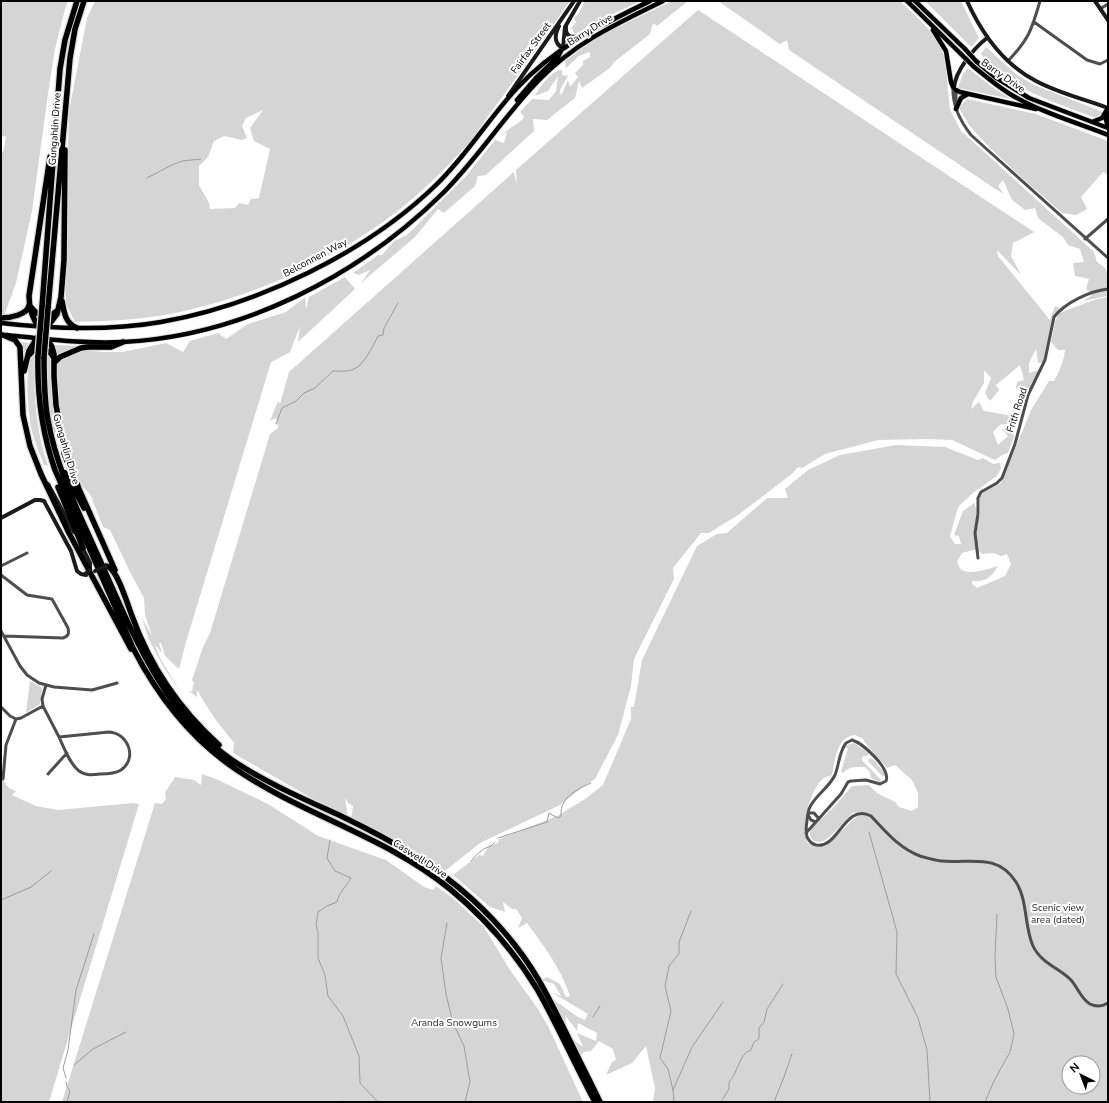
<svg xmlns="http://www.w3.org/2000/svg" width="1109" height="1103" viewBox="0 0 1109 1103" font-family="'Nunito Sans',sans-serif">
  <style>
    .green { fill: #d5d5d5; fill-rule: evenodd }
    .lines { fill: none; stroke-linecap: round; stroke-linejoin: round }
    .stream { stroke: #9c9c9c; stroke-width: 1 }
    .primary-casing { stroke: #dbdbdb; stroke-width: 6 }
    .highway-casing { stroke: #dbdbdb; stroke-width: 8 }
    .street { stroke: #4e4e4e; stroke-width: 3 }
    .secondary { stroke: #1b1b1b; stroke-width: 4 }
    .primary { stroke: #000; stroke-width: 4.5 }
    .highway { stroke: #000; stroke-width: 5.5 }
    .primary-bridge-casing { stroke: #dbdbdb; stroke-width: 6; stroke-linecap: butt }
    .highway-bridge-casing { stroke: #dbdbdb; stroke-width: 8; stroke-linecap: butt }
    .secondary-bridge { stroke: #1b1b1b; stroke-width: 4 }
    .primary-bridge { stroke: #000; stroke-width: 4.5 }
    .highway-bridge { stroke: #000; stroke-width: 5.5 }
    .labels { text-anchor: middle; dominant-baseline: central; stroke-width: 4; stroke-linejoin: round; paint-order: stroke }
    .street-label { font-size: 10px; fill: #000; stroke: #fff }
    .park-label { font-size: 10px; fill: #2c2c2c; stroke: #fff }
  </style>
  <rect width="100%" height="100%" fill="#fff"/>
  <path class="green" d="M1,1H68L65,9L55,49L48,94L32,211L16,283L4,316H1V156L4,149L6,137L1,135Z
    M95,1H570C545,37 520,73 494,108C485,120 477,134 467,145C446,168 423,191 399,210C331,263 245,301 159,316C131,320 104,321 75,322L66,304L65,260L69,111L87,18ZM263,110L250,128L254,141L270,149L259,198L251,199L248,205L239,203L235,208L210,209L209,203L199,185V166L208,157L214,141L224,136L242,140L247,138L242,126L246,118Z
    M585,1H641L587,26L584,30L575,34L571,28L576,23L574,18L579,13Z
    M672,1H688L657,26L653,23L650,34L614,62L610,68L582,88L579,81L575,98L547,120L533,119L534,131L486,175L478,176L475,186L444,213L438,209L415,237L361,283L370,270L359,275L353,273L378,255H382L394,241L407,235L467,175L495,140L504,143L507,132L501,135L522,120L524,116L520,112L532,99L549,100L556,91L558,76L548,91L535,96C540,87 550,71 562,70V75L568,76L560,90L561,96L568,80L570,87L578,77L575,73L583,65V61L590,57V52L579,56L566,68L565,61L601,35Z
    M718,1H900L922,22L939,41L945,59L950,110L961,131L1094,252L1097,262L1105,268L1108,274V296L1083,301L1092,295L1086,289L1089,279L1075,276L1073,263L1084,262L1080,249L1068,245L1063,237L1038,218L1035,208L1025,210L1012,200L1003,180L998,186L1004,194L994,188L789,50L787,40L780,44Z
    M925,1H961L979,38L971,47Z
    M698,10L1034,232L1013,243L1011,256L1021,275L997,250L998,256L1050,320L1055,306L1060,308L1054,316L1044,362L1038,363L1036,349L1029,363V373L1039,370L1030,389L1016,388L1017,382L1024,380L1020,365L996,385L999,390L990,401L985,393L991,378L984,370V383L973,402L971,409L979,402L984,411L1013,416L1012,424H1001L993,432L998,445L1008,436L1002,429L1012,428L1014,437L1008,453L1002,455L995,460L952,440L928,439L878,440L825,454L802,468L798,467L793,473L738,515L709,533H701L673,568L674,579L634,659L631,686L618,735L595,779L584,786L560,805L480,843L445,871L427,859L351,819L353,806L348,803L345,797L348,817L313,799L233,753L234,743L213,716L197,690V697L189,691H192L194,683L192,680L203,647L210,633L270,434L278,428L276,418L270,421L278,401L280,404L289,372L514,172L517,186L516,170Z
    M986,47L1017,75L1034,85L1103,112L1096,118C1055,102 1010,90 981,54Z
    M968,68L992,87L1011,99L958,88L963,74Z
    M967,99L1036,114L1108,141V175L1103,172L1081,197L1087,209L1076,215L1062,213L1021,177L985,143L969,125L959,108Z
    M345,277L355,289L298,342L300,326L290,352L271,362L186,642L179,669L165,656L161,643H159L162,653L155,645L160,658L180,691L163,666L148,638L142,618L152,636L145,615L144,598L130,572L110,530L103,527L90,494L82,486L69,453L64,434L58,395L57,362L60,359L83,350L102,352H123L166,343L183,352L190,341L218,333L226,339L248,324L286,312L305,297L306,309L309,297Z
    M1108,297V1102H653L655,1088L646,1046L632,1063L606,1075L612,1062L616,1060L613,1049L599,1041L591,1051L584,1052L581,1055L571,1038L583,1047L577,1033L596,1041L597,1033L578,1023L577,1031L565,1015L567,1031L554,1000L578,1017L585,1020L588,1014L551,992L561,996L554,984L541,980L547,977L560,984L566,997L570,996C561,969 544,946 527,923L518,928L522,918L516,909H512L503,902L505,912L490,907L453,875L479,855L483,856L489,846L498,843L499,839L557,816L585,799L603,785L631,719V707H634L642,660L697,546L717,534L727,533L767,498H788L785,489L808,470L840,455L896,445L945,447L978,460L983,458L993,464L1000,463L1001,468L997,476L974,492L958,507L950,536L955,544H961L959,536L954,535L963,511L974,503L978,514L976,523L980,515V497L984,492L1001,483L1031,410L1049,381H1054C1059,372 1064,361 1065,350H1058L1051,342L1055,322L1059,313L1097,299ZM977,549L982,554L994,553L1001,556L1007,554L1011,564L1005,576L977,588L972,584V581C985,582 991,578 998,566C990,569 969,575 962,570C959,568 959,565 957,562L962,553ZM855,735L863,739L865,743L887,768L895,765L912,780L918,793V807L912,811L899,807L895,802L877,793L869,785L852,786L834,807L811,829C810,833 809,836 812,839C814,842 820,843 823,841C830,839 847,818 854,812L857,816L826,846C819,848 813,847 807,842C801,826 810,788 824,778C826,777 830,776 832,775C835,759 837,737 855,735ZM1069,1063H1093V1087H1069Z
    M20,342L30,343L24,361L21,345Z
    M54,345L80,346L57,357V352Z
    M37,354L48,355C53,363 51,370 51,379C51,396 59,417 57,432H54C45,412 47,379 48,357L35,356C33,394 36,430 48,466L44,465C40,455 36,445 33,435C28,419 25,377 30,360C31,357 34,355 37,354Z
    M30,681L41,687L42,689L40,704L26,713Z
    M854,743L869,753L867,756H863L862,760L882,781L879,782L871,778L870,772L865,767C856,767 849,766 843,773L841,772L848,748H845L847,745Z
    M870,758C877,760 878,768 884,771L885,775L883,777L868,761Z
    M202,774L216,779L268,804L318,836L386,860L424,887L433,890L436,886L454,899L484,927L510,970L538,1009L548,1026L583,1102H337V1100L335,1102H62L155,803L162,804L166,799L165,793L175,777L194,780L201,785Z
    M1,778L9,788L16,791L12,795L36,806L58,810L133,803L139,804L49,1102H1Z"/>
  <g class="lines">
    <path class="stream" d="M147,178L172,165L182,161L201,159
      M276,424L282,408L296,401L304,393L315,388L333,371C340,371 348,372 354,369C364,365 373,346 378,336L383,335L384,328L398,303
      M869,832L897,932L896,974L918,1018L927,1050L930,1102
      M498,838L547,822L549,813L558,818L561,816C561,813 561,809 562,806C566,795 581,787 591,783
      M330,840L327,858L335,871L351,878C346,887 339,892 337,902L327,906L318,912L316,925L318,932V958L325,975L328,996L343,1016L359,1056L360,1083L378,1102
      M471,861C474,858 477,854 481,851C485,847 491,848 495,842
      M1,900L31,887L51,871
      M447,923L441,958L446,994L453,1023L464,1046L470,1082L465,1102
      M593,1017L600,1006
      M74,1065L93,1049L126,1032
      M66,1078L63,1068L68,1050L76,990L94,934
      M66,1082L67,1087L70,1091L67,1102
      M673,1090L692,1047L723,1002
      M1,1100L3,1102
      M674,1102L673,1090L668,1069L660,1058L671,1011L665,986L669,966L679,954V942L691,911
      M721,1102L729,1089V1082C738,1074 738,1054 751,1050L754,1042L759,1039V1028L764,1022L767,1009L783,984
      M774,1102L784,1077L792,1054
      M985,1102L994,1081L1010,1052L1014,1034L1008,1009L996,977L995,957L997,914"/>
    <g class="primary-casing">
      <path id="primary" d="M907,1L961,54
        M915,1L965,49
        M933,30L946,51L951,82L953,87
        M976,61L995,77L1029,98L1108,128
        M973,66C985,76 997,86 1010,94C1040,112 1075,122 1108,135
        M956,90L960,92L1036,109
        M517,100L536,78L558,57L562,49
        M956,109L961,98L968,94
        M1107,114L1106,120L1108,127
        M1092,122L1102,118L1108,108
        M1,323C53,329 109,331 161,322C258,305 366,253 437,184C467,155 489,118 517,88C555,47 601,25 650,1
        M6,335C45,339 84,344 123,342C242,336 359,276 443,193C478,158 505,115 539,80C576,42 616,24 663,1"/>
    </g>
    <g class="highway-casing">
      <path id="highway" d="M62,301C64,312 65,323 77,328
        M31,307C38,317 47,319 57,311
        M42,307L60,69L65,40L77,1
        M48,308L70,58L75,29L84,1
        M1,318C9,318 28,315 29,305
        M39,327C32,318 29,307 29,296L50,157
        M47,327L57,314L61,297L64,260L65,150
        M3,335L15,340L20,347L23,415L30,446L41,474L69,533L131,649
        M47,339L52,347L54,354V376L56,405L64,447L79,489L115,570
        M29,355C37,345 49,348 54,358
        M38,356C37,396 42,433 55,470L134,650C159,698 192,740 237,770C305,816 385,836 450,889C484,917 514,951 537,989C558,1026 575,1065 595,1102
        M44,357C44,378 44,399 48,420C57,472 82,519 103,567C135,639 165,714 232,760C266,783 304,799 341,816C389,839 434,864 473,900C498,923 521,950 538,979C551,1001 561,1023 572,1045C581,1064 591,1083 600,1102
        M55,362L60,357L81,348L88,347H111L123,342
        M24,371L29,351L37,338
        M65,473L84,508
        M58,487L83,548
        M106,566C117,567 128,606 132,616C150,666 180,710 219,745"/>
    </g>
    <path class="street" d="M1100,9L1108,4
      M1034,22L1087,60L1100,64L1108,60
      M1008,61C1029,39 1032,29 1040,1
      M953,87C952,106 960,121 971,135L1108,258
      M956,101V90
      M1085,239L1108,219
      M978,558L975,533L978,514V498L981,492L997,483L1002,478L1015,444L1028,395L1045,360L1054,317C1066,302 1090,291 1108,289
      M1,566L27,553
      M1,575L27,595L52,599L68,628C69,633 69,636 63,638L4,636
      M1,631L20,666L27,675L39,683L54,687L92,690L103,687L117,683
      M46,685L42,699L43,706L59,737L109,732C128,733 138,758 121,770C115,774 107,774 100,774C93,775 86,776 79,771C70,764 64,748 59,737
      M1,707L10,716L16,719
      M48,774L67,753
      M3,779L6,745L16,719L21,718L43,706
      M808,813H814L819,819
      M808,815L811,820L816,822
      M806,833L841,794L848,782L851,781L866,780L880,784L886,781C891,769 863,743 852,740L846,743C839,752 839,765 835,775C829,788 814,796 809,809C808,813 807,817 807,821C806,826 806,832 807,837C809,841 812,844 816,845C838,850 845,802 871,816C886,832 899,848 920,856C927,858 933,860 941,861C969,864 997,852 1016,882C1028,901 1024,926 1033,946C1041,963 1059,968 1071,980C1078,988 1081,999 1090,1004C1096,1007 1103,1006 1108,1003"/>
    <path class="secondary" d="M967,1C982,34 1003,64 1036,81C1058,93 1084,99 1108,108
      M1095,1L1108,20
      M559,26C555,34 553,43 563,48
      M566,27C565,37 572,38 581,36
      M563,48L565,27L580,1
      M954,88C955,71 974,48 987,38
      M508,96L574,1
      M64,447L63,453L75,484
      M48,484L74,532
      M1,518L35,500H40L44,501L71,551L77,571L81,574L86,575
      M82,547L90,563V570"/>
    <use href="#primary" class="primary"/>
    <use href="#highway" class="highway"/>
    <g class="primary-bridge-casing">
      <path id="primary-bridge" d="M965,49L976,61
        M961,54L973,66"/>
    </g>
    <g class="highway-bridge-casing">
      <path id="highway-bridge" d="M38,356L42,307
        M44,357L48,308"/>
    </g>
    <path class="secondary-bridge" d="M95,571L106,566
      M85,574L90,570"/>
    <use href="#primary-bridge" class="primary-bridge"/>
    <use href="#highway-bridge" class="highway-bridge"/>
  </g>
  <g class="labels">
    <g class="street-label">
      <text transform="translate(590 30) rotate(-32)">Barry Drive</text>
      <text transform="translate(531 48) rotate(-54)">Fairfax Street</text>
      <text transform="translate(1003 76) rotate(35)">Barry Drive</text>
      <text transform="translate(55 129) rotate(-86)">Gungahlin Drive</text>
      <text transform="translate(315 258) rotate(-28)">Belconnen Way</text>
      <text transform="translate(1017 410) rotate(-72)">Frith Road</text>
      <text transform="translate(66 449) rotate(74)">Gungahlin Drive</text>
      <text transform="translate(420 859) rotate(33)">Caswell Drive</text>
    </g>
    <g class="park-label">
      <text x="1058" y="908">Scenic view<tspan x="1058" dy="12">area (dated)</tspan></text>
      <text x="454" y="1023">Aranda Snowgums</text>
    </g>
  </g>
  <rect width="1109" height="1103" fill="none" stroke="#000000" stroke-width="4"/>
  <g transform="translate(1081 1075) rotate(318)"><circle r="19" fill="#ffffff" stroke="#999999"/>
  <path d="M0-3L7 15L0 10L-7 15Z" fill="#000000"/>
  <text y="-6" font-size="11" font-weight="bold" text-anchor="middle" fill="#000000">N</text>
  </g>
</svg>
